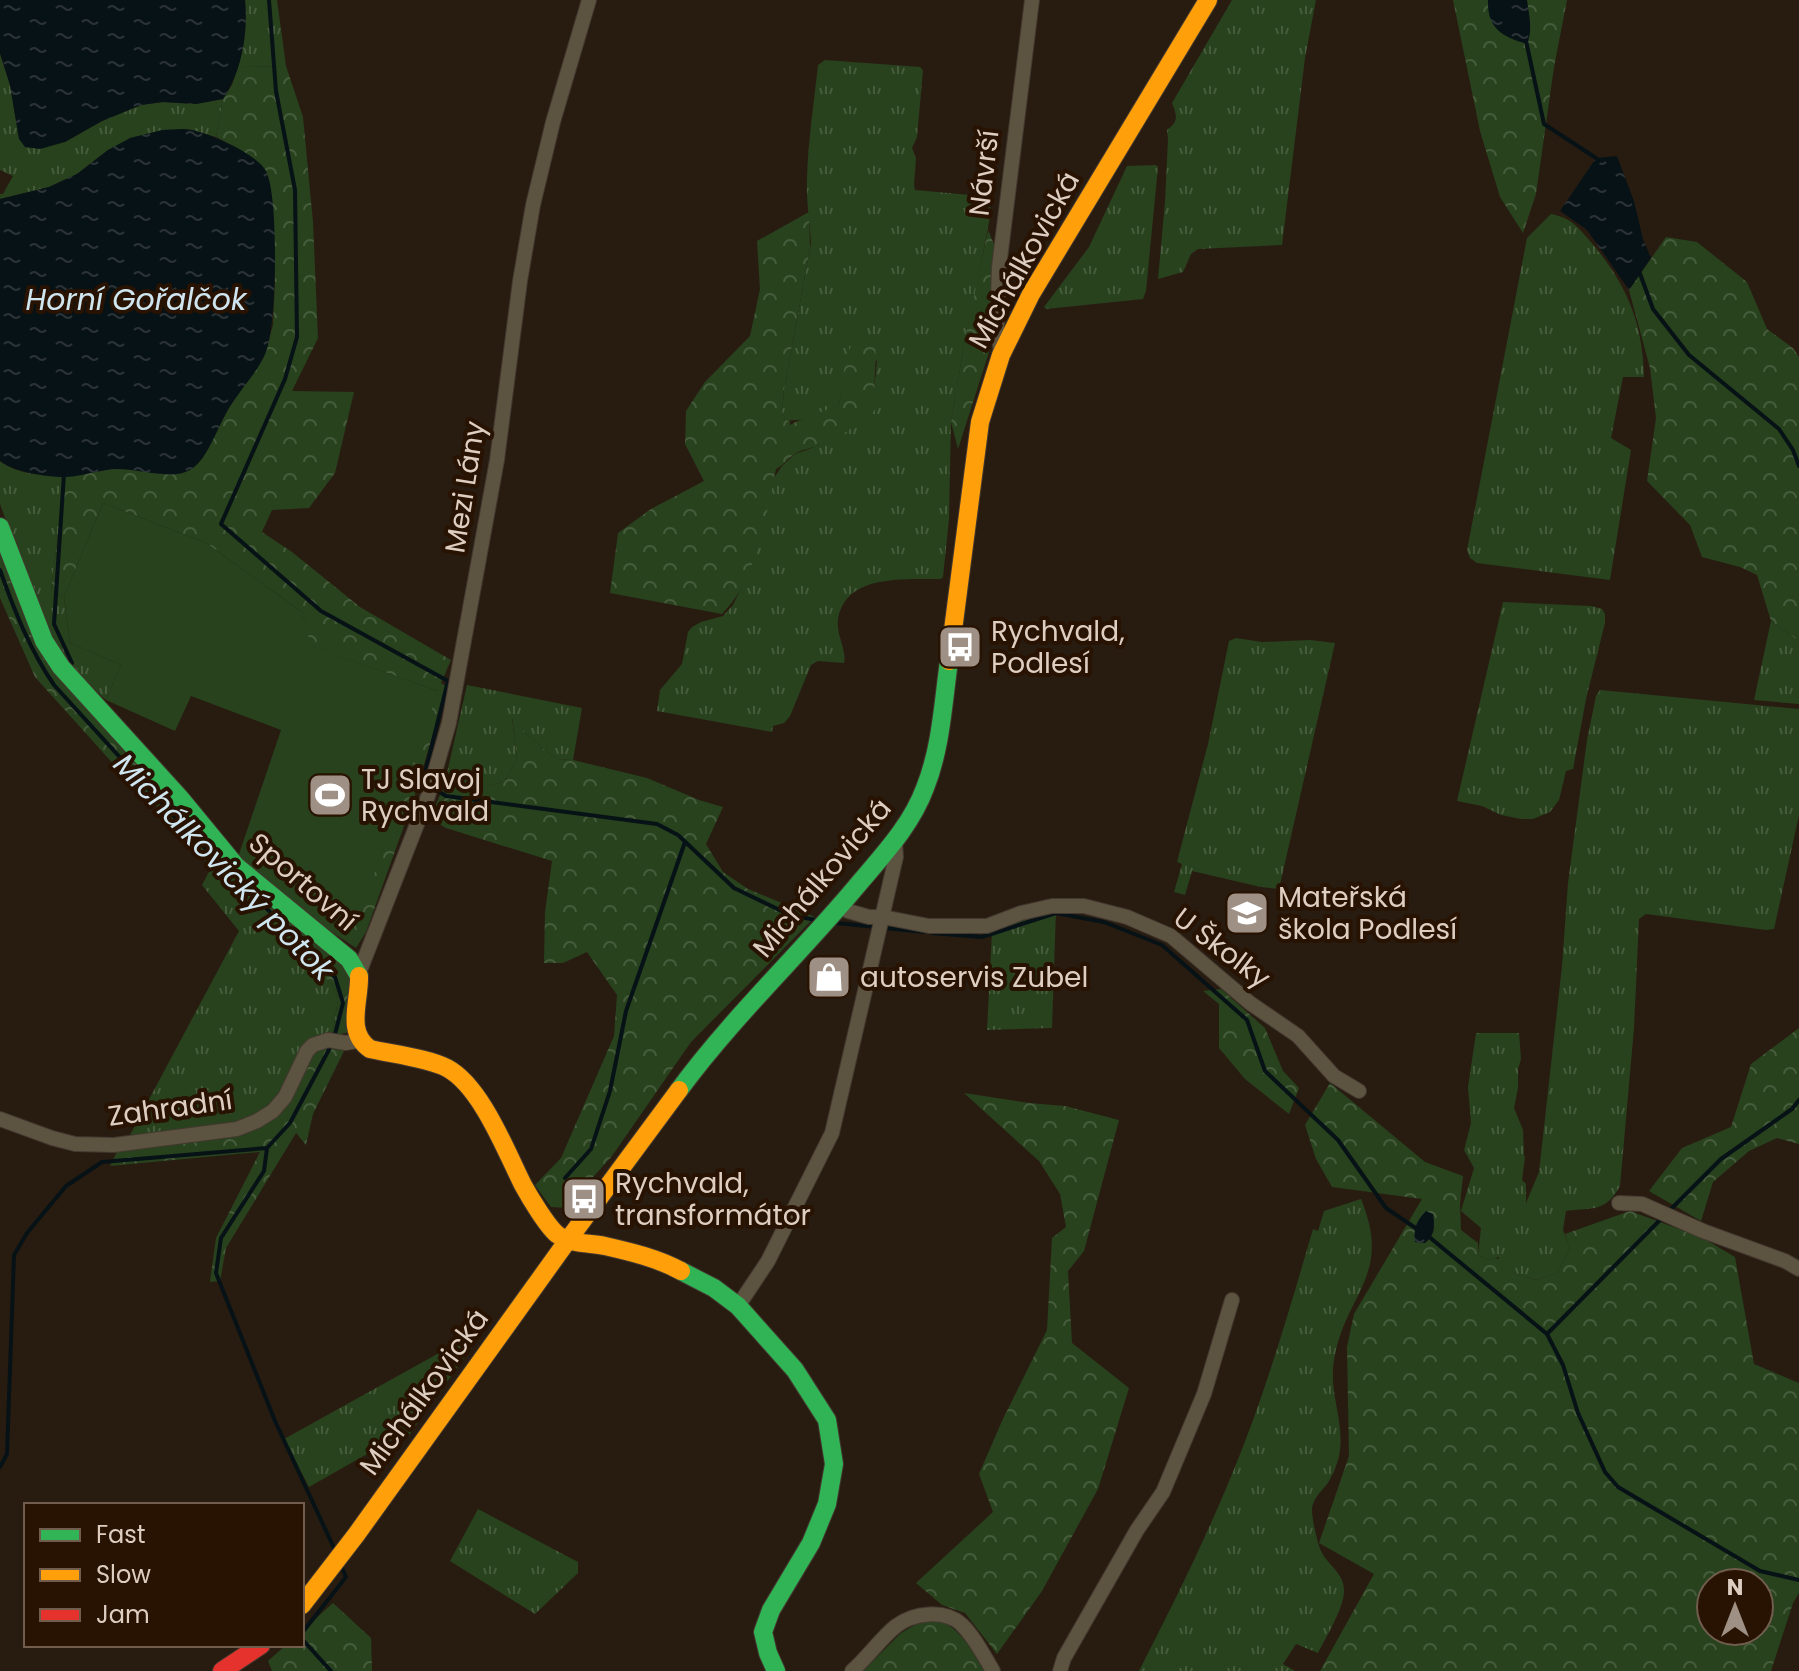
<svg xmlns="http://www.w3.org/2000/svg" width="1799" height="1671" viewBox="0 0 1799 1671" font-family="Poppins,sans-serif">
  <style>
    .grass { fill: url(#grass-tufts) }
    .forest { fill: url(#forest-crowns); fill-rule: evenodd }
    .garden { fill: #27421d }
    .water { fill: url(#water-ripples) }
    .lines { fill: none; stroke-linecap: round; stroke-linejoin: round }
    .stream { stroke: #071216; stroke-width: 4 }
    .street-casing { stroke: #43382f; stroke-width: 16 }
    .fast-casing { stroke: #43382f; stroke-width: 20 }
    .slow-casing { stroke: #43382f; stroke-width: 20 }
    .jam-casing { stroke: #43382f; stroke-width: 20 }
    .street { stroke: #5c5340; stroke-width: 14 }
    .fast { stroke: #30b455; stroke-width: 18 }
    .slow { stroke: #ff9f0a; stroke-width: 18 }
    .jam { stroke: #e5322d; stroke-width: 18 }
    .labels { text-anchor: middle; dominant-baseline: central; stroke-width: 8; stroke-linejoin: round; paint-order: stroke }
    .street-label { font-size: 28px; fill: #decec2; stroke: #281201 }
    .poi-label { font-size: 28px; fill: #decec2; stroke: #281201; text-anchor: start }
    .water-label { font-size: 30px; font-style: italic; fill: #cfe6f0; stroke: #281201 }
  </style>
  <defs>
    <pattern id="grass-tufts" width="24" height="20" patternUnits="userSpaceOnUse" patternTransform="scale(2)"><rect width="24" height="20" fill="#27421d"/><path d="M3 7l-1-3M5 7V3M7 7l1-3M15 17l-1-3M17 17v-4M19 17l1-3" fill="none" stroke="#465c3c"/></pattern>
    <pattern id="forest-crowns" width="20" height="18" patternUnits="userSpaceOnUse" patternTransform="scale(2)"><rect width="20" height="18" fill="#27421d"/><path d="M2 6a3 3 0 1 1 6 0M12 15a3 3 0 1 1 6 0" fill="none" stroke="#465c3c"/></pattern>
    <pattern id="water-ripples" width="26" height="14" patternUnits="userSpaceOnUse" patternTransform="scale(2)"><rect width="26" height="14" fill="#071216"/><path d="M2 4q2-2 4 0t4 0M15 11q2-2 4 0t4 0" fill="none" stroke="#2b3336"/></pattern>
  </defs>
  <rect width="100%" height="100%" fill="#281c11"/>
  <path class="grass" d="M245,0H277L286,66L238,67C245,45 247,22 245,0Z
    M1232,0H1316L1305,58L1282,245L1198,249L1191,254L1183,272L1158,279L1165,202L1168,139L1167,130C1179,121 1177,116 1172,103Z
    M0,54L10,85L19,139L65,142L102,121L141,105L163,102L196,104L223,99L216,137L190,130L108,150L77,174L49,187L0,199V194H3L13,176L0,170Z
    M825,60L920,67L923,70L917,137L912,148L916,158L914,185L915,190L981,196L989,198L991,211L975,296L965,339L951,422L949,519L943,577L941,579C906,580 845,573 838,620C836,635 847,650 844,663L818,661L811,665L790,716L784,723L773,726L772,732L657,711L660,690L682,664L688,632L692,627L701,622L723,616L733,605L746,578L774,478L782,466L795,454L820,445L876,400L874,392L877,360L842,390L839,404C823,413 804,422 786,420L782,412L784,390L811,243C810,221 806,201 807,179C808,141 814,103 818,65Z
    M1156,165L1158,167L1146,291L1143,299L1046,309L1044,307L1089,247L1127,166Z
    M1551,214C1571,218 1577,226 1590,241C1626,283 1643,322 1644,377H1623L1611,438L1631,450L1610,580L1477,563L1470,558L1467,550L1527,238Z
    M0,461C18,475 44,475 65,477L51,591L64,597L70,643L121,665L106,700L63,661L45,626L0,504Z
    M1503,602L1591,606L1602,609L1605,614V623L1586,699L1573,769L1566,771L1559,800L1550,812L1533,819H1521L1501,815L1482,806L1457,801Z
    M1771,621L1799,641V704L1754,700Z
    M1236,638L1262,642L1310,640L1335,643L1279,889L1261,887L1192,871L1185,895L1174,892L1182,864L1177,862L1208,744L1229,641Z
    M467,685L582,708L573,760L556,759L526,734L512,718L517,759L504,782L487,786H444Z
    M1600,690L1799,709V815L1774,929L1766,930L1646,914L1639,919L1634,1028L1620,1186C1605,1213 1593,1207 1566,1211L1563,1230L1570,1248L1558,1273L1536,1280L1517,1274L1497,1263L1499,1257L1488,1260L1478,1255L1481,1228L1461,1211L1474,1168L1464,1150L1471,1123L1468,1087L1476,1033H1519L1521,1059L1518,1069V1088L1514,1108L1523,1130L1524,1155L1525,1157L1522,1180L1526,1184V1203L1539,1172L1562,966L1568,883L1587,740L1596,696Z
    M211,868L332,984L338,999L332,1037L271,1104L257,1115L234,1123L130,1135L239,931L202,885Z
    M1056,910L1052,1028L987,1030L992,932L1029,917Z
    M1361,1199C1393,1276 1345,1293 1334,1360C1328,1393 1346,1424 1339,1456C1337,1465 1332,1477 1327,1484C1321,1492 1312,1499 1312,1510C1312,1519 1317,1542 1321,1551C1328,1566 1345,1573 1344,1592C1343,1610 1326,1637 1318,1653L1296,1644L1283,1664L1295,1671H1139C1177,1597 1214,1522 1244,1444C1271,1374 1292,1301 1313,1229L1318,1231L1324,1211Z
    M486,1327L407,1438L404,1433L309,1487L284,1439Z
    M478,1509L578,1562V1573L535,1614L450,1561Z"/>
  <path class="forest" d="M1453,0H1567L1554,67L1536,194L1523,233L1500,197L1480,131Z
    M286,66L303,117L313,222L318,338L292,391L354,392L335,473L309,508L272,510L262,532L292,552L360,607L451,660L441,683L447,687L414,798L366,932L356,948L286,902L237,860L438,691L310,646L302,612L206,543L103,503L64,597L51,591L65,477L117,468L172,474L202,459L229,408L265,353L273,325L275,282L273,234L244,152L216,137L223,99L232,85L238,67Z
    M809,212L810,248L784,390L782,412L786,420L790,421V425C805,416 823,413 839,404C844,384 842,358 854,341H865L875,345C878,364 870,390 879,405C865,423 841,435 820,445C813,448 803,449 796,453C788,458 784,465 776,469C769,504 758,559 741,589C736,598 729,606 722,614L610,593L618,533L651,509L704,481L685,444L686,411L705,382L750,336L760,289L757,241Z
    M988,230L996,249L990,349L958,449L951,422L965,339Z
    M1666,237L1697,242L1747,282L1767,329L1793,348L1799,357V641L1771,621L1757,575L1740,567L1702,557L1690,525L1647,481L1656,418L1650,368L1629,290Z
    M0,545L31,630L345,969L352,980L351,1031L332,1037L338,999L332,984L211,868L170,820L117,768L35,677L0,598Z
    M512,716L526,734L556,759L573,760L647,778L699,800L723,807L706,844L723,872L748,889L815,917L691,1042L612,1156L585,1186L568,1208L551,1207L535,1185L561,1158L614,1036L617,995L587,952L563,963H544L545,912L552,861L446,828L430,818L444,786H487L504,782L517,759Z
    M1221,989L1265,1028L1283,1071L1299,1088L1289,1114L1245,1079L1219,1048V1004L1203,991Z
    M1799,1028V1144L1777,1138L1749,1151L1713,1182L1701,1221L1649,1191L1682,1148L1731,1127L1751,1064Z
    M337,1045L344,1051L313,1114L306,1145L296,1133L226,1248L220,1281L210,1282L216,1238L260,1152L110,1166L119,1148L258,1125L313,1052L323,1046Z
    M1330,1083L1425,1162L1463,1176L1460,1204L1461,1230L1478,1243V1255L1488,1260L1496,1258L1499,1260L1498,1263L1517,1274L1536,1280L1558,1273L1570,1248L1565,1234L1630,1211L1701,1237L1735,1257L1754,1364L1799,1383V1593L1793,1603L1771,1671H1320L1374,1574L1319,1543L1349,1456L1347,1347L1354,1314L1422,1199L1332,1187L1316,1159L1305,1125ZM1711,1583H1759V1631H1711Z
    M964,1093L1029,1103L1065,1106L1119,1120L1084,1251L1068,1271L1072,1343L1129,1388L1098,1489L1042,1591L997,1654L965,1613L942,1605L916,1583L993,1512L979,1474L1002,1421L1047,1330L1052,1238L1066,1227L1060,1194L1039,1161Z
    M333,1603L371,1638L372,1671H272L268,1661L286,1645H302V1631Z
    M922,1621C928,1621 936,1620 942,1622C961,1629 974,1654 984,1671H863L901,1633Z"/>
  <path class="garden" d="M103,503L206,543L302,612L311,646L438,691L363,906L237,860L281,730L191,696L175,731L106,700L121,665L70,643L64,597Z"/>
  <path class="water" d="M0,0H245C248,34 242,71 223,99L196,104L163,102L141,105L102,121L65,142L40,149L25,147L19,139L10,85L0,53Z
    M1488,0H1527C1529,15 1533,30 1527,44C1502,37 1487,28 1488,0Z
    M162,130C171,130 182,128 192,130C211,134 257,154 266,171C279,196 277,325 266,352C258,372 240,390 229,408C218,425 208,460 190,470C169,482 131,465 106,470C93,472 78,477 64,477C46,477 14,472 0,461V199L49,187L77,174L108,150L130,138Z
    M1617,156L1634,201L1643,239L1651,258L1629,290L1587,230L1560,211L1596,158Z
    M1426,1211L1433,1214C1435,1227 1435,1235 1425,1243L1415,1242C1413,1229 1417,1220 1426,1211Z"/>
  <g class="lines">
    <path class="stream" d="M269,0L276,91L295,190L297,337L285,379L221,524L321,611L448,681L423,781L428,785
      M1526,41L1544,124L1596,158L1598,162
      M1639,271L1653,309L1689,355L1779,429L1793,450L1799,466
      M64,474L54,624L72,663L70,665
      M0,570C14,610 30,650 54,685L178,821L218,861
      M435,789L446,796L657,824L678,835L734,888L790,915L816,920
      M837,923L876,927
      M885,928L924,932
      M932,933L982,937L1056,913L1104,922L1162,945L1247,1020L1265,1071L1338,1140L1386,1208L1417,1229
      M267,1148L264,1171L221,1238L216,1273L275,1421L334,1548
      M565,1178L591,1149L610,1091L626,1011L685,842
      M1668,1212L1721,1159L1792,1109L1799,1100
      M1428,1236L1547,1334L1563,1365L1578,1413L1605,1472L1618,1487L1760,1571L1799,1580
      M1547,1334L1662,1218
      M0,1467L7,1454L14,1255L27,1233L66,1186L102,1162L267,1148L290,1123L333,1042L343,1003L335,977L242,884
      M302,1633L346,1577L342,1568
      M302,1639L331,1671"/>
    <g class="street-casing">
      <path id="street" d="M1001,352L997,326L999,267L1032,0
        M840,906L848,911L869,917H883L929,926H987L1021,913L1052,906H1084L1127,917L1171,936L1250,1003L1298,1036L1334,1076L1359,1091
        M359,973L428,796L449,723L497,460L520,281L533,205L553,122L589,0
        M0,1119L52,1138L75,1144L114,1145L237,1129L257,1121L273,1111L285,1097L307,1051L313,1045L328,1040L346,1043L357,1041
        M1619,1203L1642,1204L1703,1231L1785,1261L1799,1269
        M738,1306L768,1261L832,1133L896,857L895,841
        M852,1671C868,1657 880,1639 896,1626C913,1613 944,1609 961,1624C974,1636 984,1656 993,1671
        M1060,1671L1064,1658L1137,1530L1163,1492L1204,1394L1232,1300"/>
    </g>
    <g class="fast-casing">
      <path id="fast" d="M0,527L44,641L61,667L180,798L236,866L349,959L359,976
        M679,1090C732,1018 798,956 856,887C882,856 911,826 925,788C941,748 943,704 949,661
        M681,1271L714,1288L738,1306L795,1370L827,1420L834,1464L827,1504L811,1543L771,1610L763,1632L768,1653L776,1671"/>
    </g>
    <g class="slow-casing">
      <path id="slow" d="M949,661L980,422L1001,355L1031,294L1208,0
        M359,976C360,1001 345,1032 370,1049C392,1054 428,1058 447,1068C481,1086 506,1151 523,1185C529,1196 548,1228 558,1235C571,1244 590,1243 605,1246C631,1252 657,1258 681,1271
        M302,1605L356,1535L568,1240L679,1090"/>
    </g>
    <g class="jam-casing">
      <path id="jam" d="M222,1671L261,1645"/>
    </g>
    <use href="#street" class="street"/>
    <use href="#fast" class="fast"/>
    <use href="#slow" class="slow"/>
    <use href="#jam" class="jam"/>
  </g>
  <defs>
    <g id="bus-square" transform="scale(2.3)"><rect x="-9" y="-9" width="18" height="18" rx="4" fill="#9e9084" stroke="#281201"/><path d="M-5-6H5V4H4V6H2V4H-2V6H-4V4H-5ZM-3.5-4V0h7V-4ZM-3.5 1.2v1.5H-2V1.2ZM2 1.2v1.5H3.5V1.2Z" fill="#fff"/></g>
    <g id="stadium-square" transform="scale(2.3)"><rect x="-9" y="-9" width="18" height="18" rx="4" fill="#9e9084" stroke="#281201"/><path d="M0-5a6.5 5 0 1 0 0 10a6.5 5 0 1 0 0-10ZM-3.5-1.8h7v3.6h-7Z" fill="#fff"/></g>
    <g id="school-square" transform="scale(2.3)"><rect x="-9" y="-9" width="18" height="18" rx="4" fill="#9e9084" stroke="#281201"/><path d="M0-5L7-2L0 1L-7-2ZM-4 1L0 2.5L4 1V4Q0 6-4 4Z" fill="#fff"/></g>
    <g id="shop-square" transform="scale(2.3)"><rect x="-9" y="-9" width="18" height="18" rx="4" fill="#9e9084" stroke="#281201"/><path d="M-5-2.5h2.3a2.7 3.5 0 0 1 5.4 0H5L5.5 6h-11ZM-1.5-2.5h3a1.5 2.3 0 0 0-3 0Z" fill="#fff"/></g>
  </defs>
  <g fill-rule="evenodd">
    <use href="#bus-square" x="960" y="647"/>
    <use href="#stadium-square" x="330" y="795"/>
    <use href="#school-square" x="1247" y="913"/>
    <use href="#shop-square" x="829" y="977"/>
    <use href="#bus-square" x="584" y="1199"/>
  </g>
  <g class="labels">
    <g class="street-label">
      <text transform="translate(984 173) rotate(-83)">Návrší</text>
      <text transform="translate(1024 260) rotate(-61)">Michálkovická</text>
      <text transform="translate(465 487) rotate(-81)">Mezi Lány</text>
      <text transform="translate(822 878) rotate(-50)">Michálkovická</text>
      <text transform="translate(303 882) rotate(41)">Sportovní</text>
      <text transform="translate(1222 948) rotate(37)">U Školky</text>
      <text transform="translate(170 1108) rotate(-8)">Zahradní</text>
      <text transform="translate(424 1392) rotate(-54)">Michálkovická</text>
    </g>
    <g class="poi-label">
      <text x="991" y="631">Rychvald,<tspan x="991" dy="32">Podlesí</tspan></text>
      <text x="361" y="779">TJ Slavoj<tspan x="361" dy="32">Rychvald</tspan></text>
      <text x="1278" y="897">Mateřská<tspan x="1278" dy="32">škola Podlesí</tspan></text>
      <text x="860" y="977">autoservis Zubel</text>
      <text x="615" y="1183">Rychvald,<tspan x="615" dy="32">transformátor</tspan></text>
    </g>
    <g class="water-label">
      <text x="136" y="299">Horní Gořalčok</text>
      <text transform="translate(224 867) rotate(46)">Michálkovický potok</text>
    </g>
  </g>
  <rect x="24" y="1503" width="280" height="144" fill="#281201" stroke="#715d4e" stroke-width="2"/>
  <rect x="40" y="1529" width="40" height="12" fill="#30b455" stroke="#715d4e" stroke-width="2"/>
  <text x="96" y="1543" font-size="24" fill="#decec2">Fast</text>
  <rect x="40" y="1569" width="40" height="12" fill="#ff9f0a" stroke="#715d4e" stroke-width="2"/>
  <text x="96" y="1583" font-size="24" fill="#decec2">Slow</text>
  <rect x="40" y="1609" width="40" height="12" fill="#e5322d" stroke="#715d4e" stroke-width="2"/>
  <text x="96" y="1623" font-size="24" fill="#decec2">Jam</text>
  <g transform="translate(1735 1607)"><circle r="38" fill="#281201" stroke="#715d4e" stroke-width="2"/>
  <path d="M0-6L14 30L0 20L-14 30Z" fill="#9e9084"/>
  <text y="-12" font-size="22" font-weight="bold" text-anchor="middle" fill="#decec2">N</text>
  </g>
</svg>
